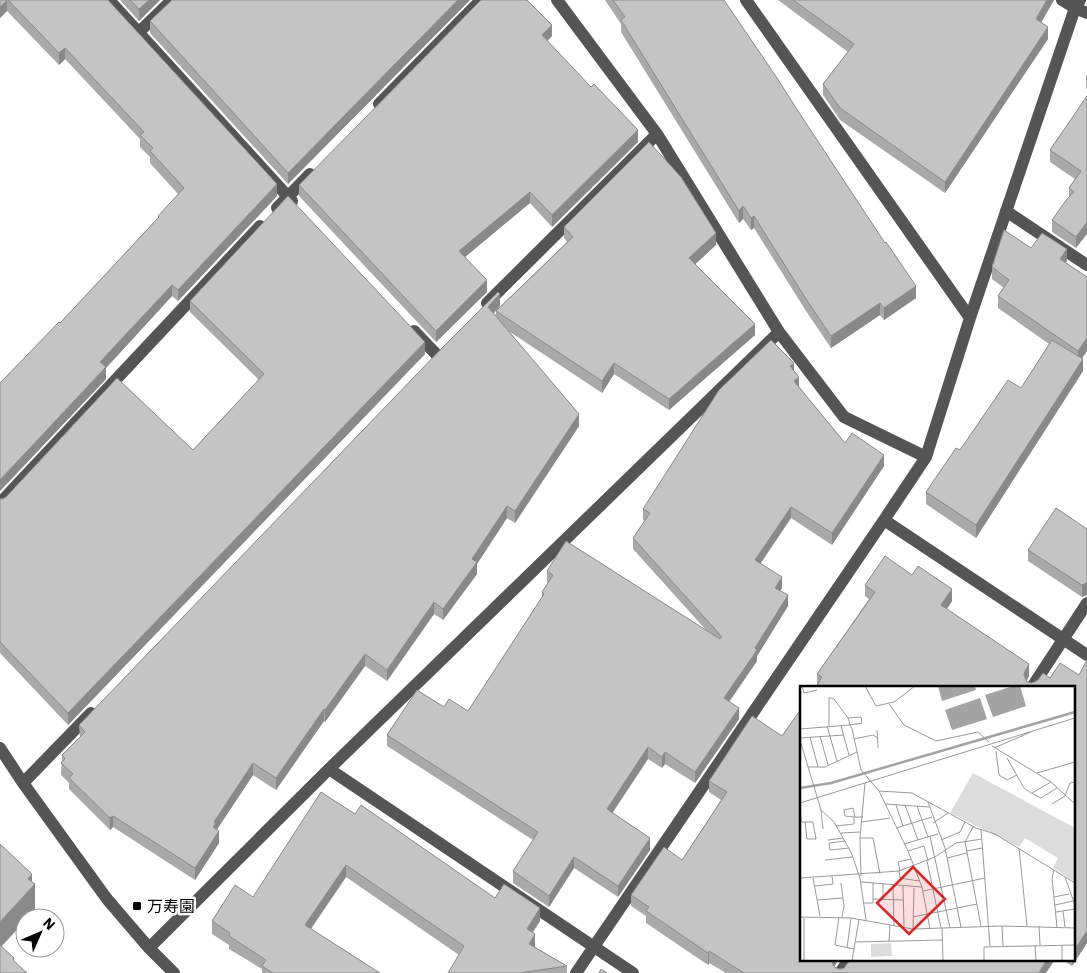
<svg xmlns="http://www.w3.org/2000/svg" width="1087" height="973" viewBox="0 0 1087 973" font-family="'IBM Plex Sans','Noto Sans JP',sans-serif">
  <style>
    .lines { fill: none; stroke-linecap: round; stroke-linejoin: round }
    .minor { stroke: #555; stroke-width: 12 }
    .wall { fill: #a9a9a9 }
    .shaded-wall { fill: #898989 }
    .building { fill: #c4c4c4; stroke: #898989 }
    .poi-dot { fill: #000; stroke: #fff; stroke-width: 2 }
    .labels { text-anchor: middle; dominant-baseline: central; stroke-width: 5; stroke-linejoin: round; paint-order: stroke }
    .poi-label { font-size: 16px; fill: #000; stroke: #fff; text-anchor: start }
    .inset-river { fill: none; stroke: #a3a3a3; stroke-width: 2.5 }
    .inset-road { fill: none; stroke: #999; stroke-width: 1 }
    .view { fill: #d62828; fill-opacity: 0.15; stroke: #d62828; stroke-width: 2.5 }
    .inset-edge { fill: none; stroke: #000; stroke-width: 2.5 }
  </style>
  <rect width="100%" height="100%" fill="#fff"/>
  <g class="lines">
    <path class="minor" d="M109,0L292,201
      M557,0L657,134L779,332L844,417L926,457
      M746,0L970,318
      M1062,0L1075,8L1087,13
      M139,32L172,0
      M379,104L481,0
      M277,208L310,174
      M1006,211L1087,265
      M487,303L657,134
      M414,331L436,354
      M0,503L260,226
      M884,520L1087,655
      M1032,687L1087,603
      M0,748L23,783L107,899L149,948L174,973
      M329,769L633,973
      M23,783L91,713
      M149,948L329,769L779,332
      M576,973L884,520L926,457L970,318L1075,8L1080,0
      M840,973L849,959"/>
  </g>
  <path class="wall" d="M0,0H108L277,196L178,301L172,296L106,368V379L0,491V383L60,323L158,218V216L178,194L150,163V157L140,147V139L65,59L59,65L7,11L0,18Z
    M120,0H160L139,21Z
    M172,0H470L288,184L150,33V21Z
    M605,0H724L798,113L916,298L884,320L880,315L831,348L806,311L754,228L751,230L743,219L739,223L621,32V24Z
    M778,0H1054L1041,23L1048,39L945,193L840,120L823,95V84L848,52Z
    M552,36L547,41L638,142L552,227L530,203L465,257L487,292L436,342L299,196V185Z
    M1087,75V89L1086,88V76Z
    M1087,96L1076,248L1052,232V220L1069,196V188L1075,179L1050,162V150Z
    M564,227L716,245L695,264L755,335L669,410L614,374L602,393L510,332L579,426L515,523L507,518L477,564V574L443,620L434,614L387,681L365,666L325,722L324,721L276,790L253,775L217,829L219,843L195,880L113,827L110,830L69,789V783L61,775L62,755L80,737L79,725L500,306L494,313L496,315V311L567,242L564,238Z
    M1031,248L1067,261L1066,263L1087,277V351L1082,358L1083,371L976,538L926,504V492L960,450L1021,388L1049,344L998,308V296L1004,288L992,279V267Z
    M190,301L425,354L68,725L0,653V499L193,450L259,380L190,312Z
    M794,371L799,387L845,443L884,466L832,545L791,518L761,563L782,588L780,591L788,606L757,656V661L729,702L739,719L695,783L665,764L662,768L648,759L612,813L650,850L618,897L574,868L549,907L513,883V871L533,840L387,746V735L444,707L468,711L542,598V592L548,583L547,582V571L706,630L633,549V538L645,521L643,520V509Z
    M1087,529V595L1082,597L1028,561V550Z
    M912,575L952,601L947,609L1029,676L1027,681V682L1032,683L1050,678L1079,675L1087,660V943L1072,966L1061,959H1073V687L817,685V674L869,599L865,596V585Z
    M782,736L801,959H839L834,967L836,968L840,969L844,968L851,959H1055L1046,973H726L709,963L708,965L646,923V916L631,906V895L682,860L721,800L709,792V781Z
    M355,814L495,898L540,921L533,932L535,946V947L567,966V973H448L459,955L346,877L311,929L380,973H262V969L229,949V945L212,934V921L253,897Z"/>
  <path class="shaded-wall" d="M7,0V11L0,18V7Z
    M149,0H160L139,21V9Z
    M458,0H470L288,184V173Z
    M1047,0H1054L1036,31V19Z
    M552,25V36L542,46V35Z
    M1048,27V39L945,193V182Z
    M65,48V59L59,65V53Z
    M638,130V142L552,227V215Z
    M277,184V196L178,301V290Z
    M530,192V203L459,262V251Z
    M743,206V219L739,223V211Z
    M754,216V228L751,230V218Z
    M1087,222V234L1076,248V237Z
    M716,233V245L689,270V258Z
    M1067,249V261L1060,271V259Z
    M487,280V292L436,342V331Z
    M172,285V296L106,368V379L0,491V480L100,362Z
    M916,286V298L884,320V308Z
    M500,294V306L488,319V307Z
    M880,303V315L831,348V336Z
    M755,324V335L669,410V399Z
    M1087,338V351L1078,364V351Z
    M425,342V354L68,725V713Z
    M1083,359V371L976,538V525Z
    M614,363V374L602,393V381Z
    M794,363V374L790,366Z
    M799,377V388L794,381Z
    M579,414V426L515,523V511Z
    M884,455V466L832,545V533Z
    M507,506V518L477,564V574L443,620V609L472,559Z
    M791,507V518L755,571V560Z
    M782,577V588L775,600V588Z
    M1087,583V595L1082,597V585Z
    M952,589V601L941,617V605Z
    M788,595V606L757,656V661L724,709V698Z
    M434,602V614L387,681V670Z
    M365,654V666L325,722V710Z
    M1029,664V676L1025,683L1024,675L1025,671Z
    M739,708V719L695,783V772Z
    M324,709V721L276,790V778Z
    M648,747V759L607,821V809Z
    M665,752V764L662,768V757Z
    M253,763V775L216,831L213,839L214,822Z
    M113,816V827L110,830V818Z
    M219,831V843L195,880V868Z
    M650,838V850L618,897V886Z
    M574,857V868L549,907V896Z
    M346,865V877L305,937V925Z
    M32,874V887L35,884V910L28,918H25V921L0,948V922L28,879Z
    M540,908V921L527,941V929Z
    M1087,931V943L1072,966V959H1073V952Z
    M535,934V946L529,956V944Z
    M709,951V963L708,965V953Z
    M832,959H839L833,969L832,972Z
    M1047,959H1055L1046,973H1039Z"/>
  <path class="building" d="M0,0H7L0,7Z
    M8,0H108L277,184L178,290L172,285L100,362L106,367L0,480V383L59,322L60,323L159,217L158,216L184,188L150,151L153,148L140,135L144,132L65,48L59,53Z
    M130,0H149L139,9Z
    M172,0H458L288,173L150,21Z
    M481,0H527L552,25L542,35L591,87L594,84L638,130L552,215L530,192L459,251L487,280L436,331L299,185Z
    M613,0H724L777,78L798,111L885,243L886,242L916,286L884,308L880,303L831,336L806,299L754,216L751,218L743,206L739,211L621,20L625,17Z
    M793,0H1047L1036,19L1048,27L945,182L840,108L823,84L854,44Z
    M1087,96V222L1076,237L1052,220L1067,199L1074,192L1069,188L1081,171L1050,150Z
    M649,142L681,177L716,233L689,258L755,324L669,399L614,363L602,381L496,311L573,237L564,227Z
    M288,196L425,342L68,713L0,642V499H3L6,497L117,378L193,450L264,374L190,301Z
    M1004,230L1031,248L1042,233L1067,249L1060,259L1087,277V338L1078,351L998,296L1009,280L992,267Z
    M498,292L500,294L488,307L579,414L515,511L507,506L472,559L477,562L443,609L434,602L387,670L365,654L325,710L324,709L276,778L253,763L214,822L216,823L213,827L219,831L195,868L113,816L110,818L69,778L73,774L61,763L65,759L62,755L85,732L79,725L442,348Z
    M771,340L794,363L790,366L799,377L794,381L845,443L852,433L884,455L832,533L791,507L755,560L782,577L775,588L788,595L755,648L757,650L724,698L739,708L695,772L665,752L662,757L648,747L607,809L650,838L618,886L574,857L549,896L513,871L538,832L387,735L417,690L444,707L449,699L468,711L544,594L542,592L553,575L547,571L566,541L720,639L722,637L633,538L650,513L643,509L719,390Z
    M1052,340L1083,359L976,525L926,492L956,448L960,450L1008,380L1021,388Z
    M1056,508L1087,529V583L1082,585L1028,550Z
    M885,556L912,575L918,566L952,589L941,605L1029,664L1025,671L1024,675L1027,682L1032,683L1038,680L1043,673L1050,678L1060,663L1079,675L1087,660V931L1073,952V687H816L822,677L817,674L875,592L865,585Z
    M801,709V959H832L833,965L836,968L840,969L844,968L851,959H1047L1039,973H744L709,951L708,953L646,911L649,907L631,895L664,847L682,860L727,792L709,781L752,716L782,736Z
    M321,792L355,814L361,805L495,898L504,884L540,908L527,929L535,934L529,944L567,966L520,973H448L464,946L346,865L305,925L380,973H273L262,966L266,960L229,936L230,933L212,921L235,885L253,897Z
    M0,844L32,874L28,879L35,884L0,922Z
    M0,945L14,958L13,960L27,973H0Z
    M601,969L607,973H599Z"/>
  <rect class="poi-dot" x="132" y="901" width="10" height="10" rx="2.5"/>
  <g class="labels">
    <g class="poi-label">
      <text x="147" y="906">万寿園</text>
    </g>
  </g>
  <g transform="translate(800 686)">
    <rect width="275" height="275" fill="#fff"/>
    <path d="M173,87L275,142V196L253,182L258,172L225,152L219,161L150,127ZM91,257L92,270L71,271V258Z" fill="#dcdcdc"/>
    <path d="M138,0H175L176,4L142,15ZM213,0H220L226,20L193,31L185,9ZM180,12L187,33L152,44L145,24Z" fill="#a3a3a3"/>
    <path class="inset-river" d="M0,102L31,97L275,26"/>
    <path class="inset-road" d="M2,0L4,7L17,4M65,0L76,20L94,16L115,0M30,12L34,13L48,32M89,18L104,39L136,55L178,46L189,56M27,40L37,75M29,40V11M41,40L49,69M0,43L50,39L62,37L61,31L48,32L49,35L50,39L52,43L61,84L79,105L108,165L122,201L130,243M77,44L78,62M20,50L28,79M10,51L18,81M0,52L44,49M54,53L73,49L78,52M0,54L21,124L34,136L51,166L60,192L66,234M192,60L251,96L275,118M194,62L231,46M196,65L199,89L207,94L217,89M207,72L224,102L231,107L241,112L257,102M8,81H25L57,66M237,87L275,76M79,105L112,107L176,142L195,148L275,197M232,107L251,96M0,110L1,136H13L16,153H7L5,136M128,116L145,162L161,241M0,117L275,32M85,118L129,121M252,118L265,110L270,97L275,96M96,119L103,140M105,119L118,154M117,120L128,151M21,124L23,143M55,131L53,122L44,124L45,130L54,131H63M62,136L90,132M133,137L148,127M36,140L54,138V131M173,141L165,156L181,240M96,142L132,131M181,143L190,260M41,147L60,146M130,150L150,242M60,152H73L80,188M28,154L43,152M141,154L160,146L165,136M45,155L29,157L30,164L49,162M104,158L138,148M219,162L227,240M108,165L124,160L128,175M167,165L182,162M147,172L167,167M25,174L52,171M127,175L141,242M254,184L252,192L257,241M99,185L100,192L119,195M100,185L98,176L111,173M61,190L60,152L65,97M265,191L275,219M0,192L99,185L135,171L156,157L182,153M13,192L20,230M61,196L122,201M41,197L44,220L42,231M93,198L94,239M15,200L33,198L32,190M103,200L104,241M123,205L185,192M254,211L269,208M73,213L103,214M83,213V197M18,214L43,212M64,217H73V197M255,219L273,215M263,225L265,241M256,226L275,223M0,231L51,232L113,243L202,240L275,242M39,231L35,259L54,263M113,231L177,218M4,232V275M202,240L203,260M239,240L240,259M142,242L143,275M113,243L114,202M56,256L142,254M89,256L90,239M235,259L236,275M262,259V275M47,262L51,232M52,275L59,233M184,275V261L275,259"/>
    <path class="view" d="M113,181L145,213L109,248L77,217Z"/>
    <rect width="275" height="275" class="inset-edge"/>
  </g>
  <g transform="translate(40 933) rotate(45)"><circle r="24" fill="#ffffff" stroke="#999999"/>
  <path d="M0-4L9 19L0 12L-9 19Z" fill="#000000"/>
  <text y="-8" font-size="14" font-weight="bold" text-anchor="middle" fill="#000000">N</text>
  </g>
</svg>
